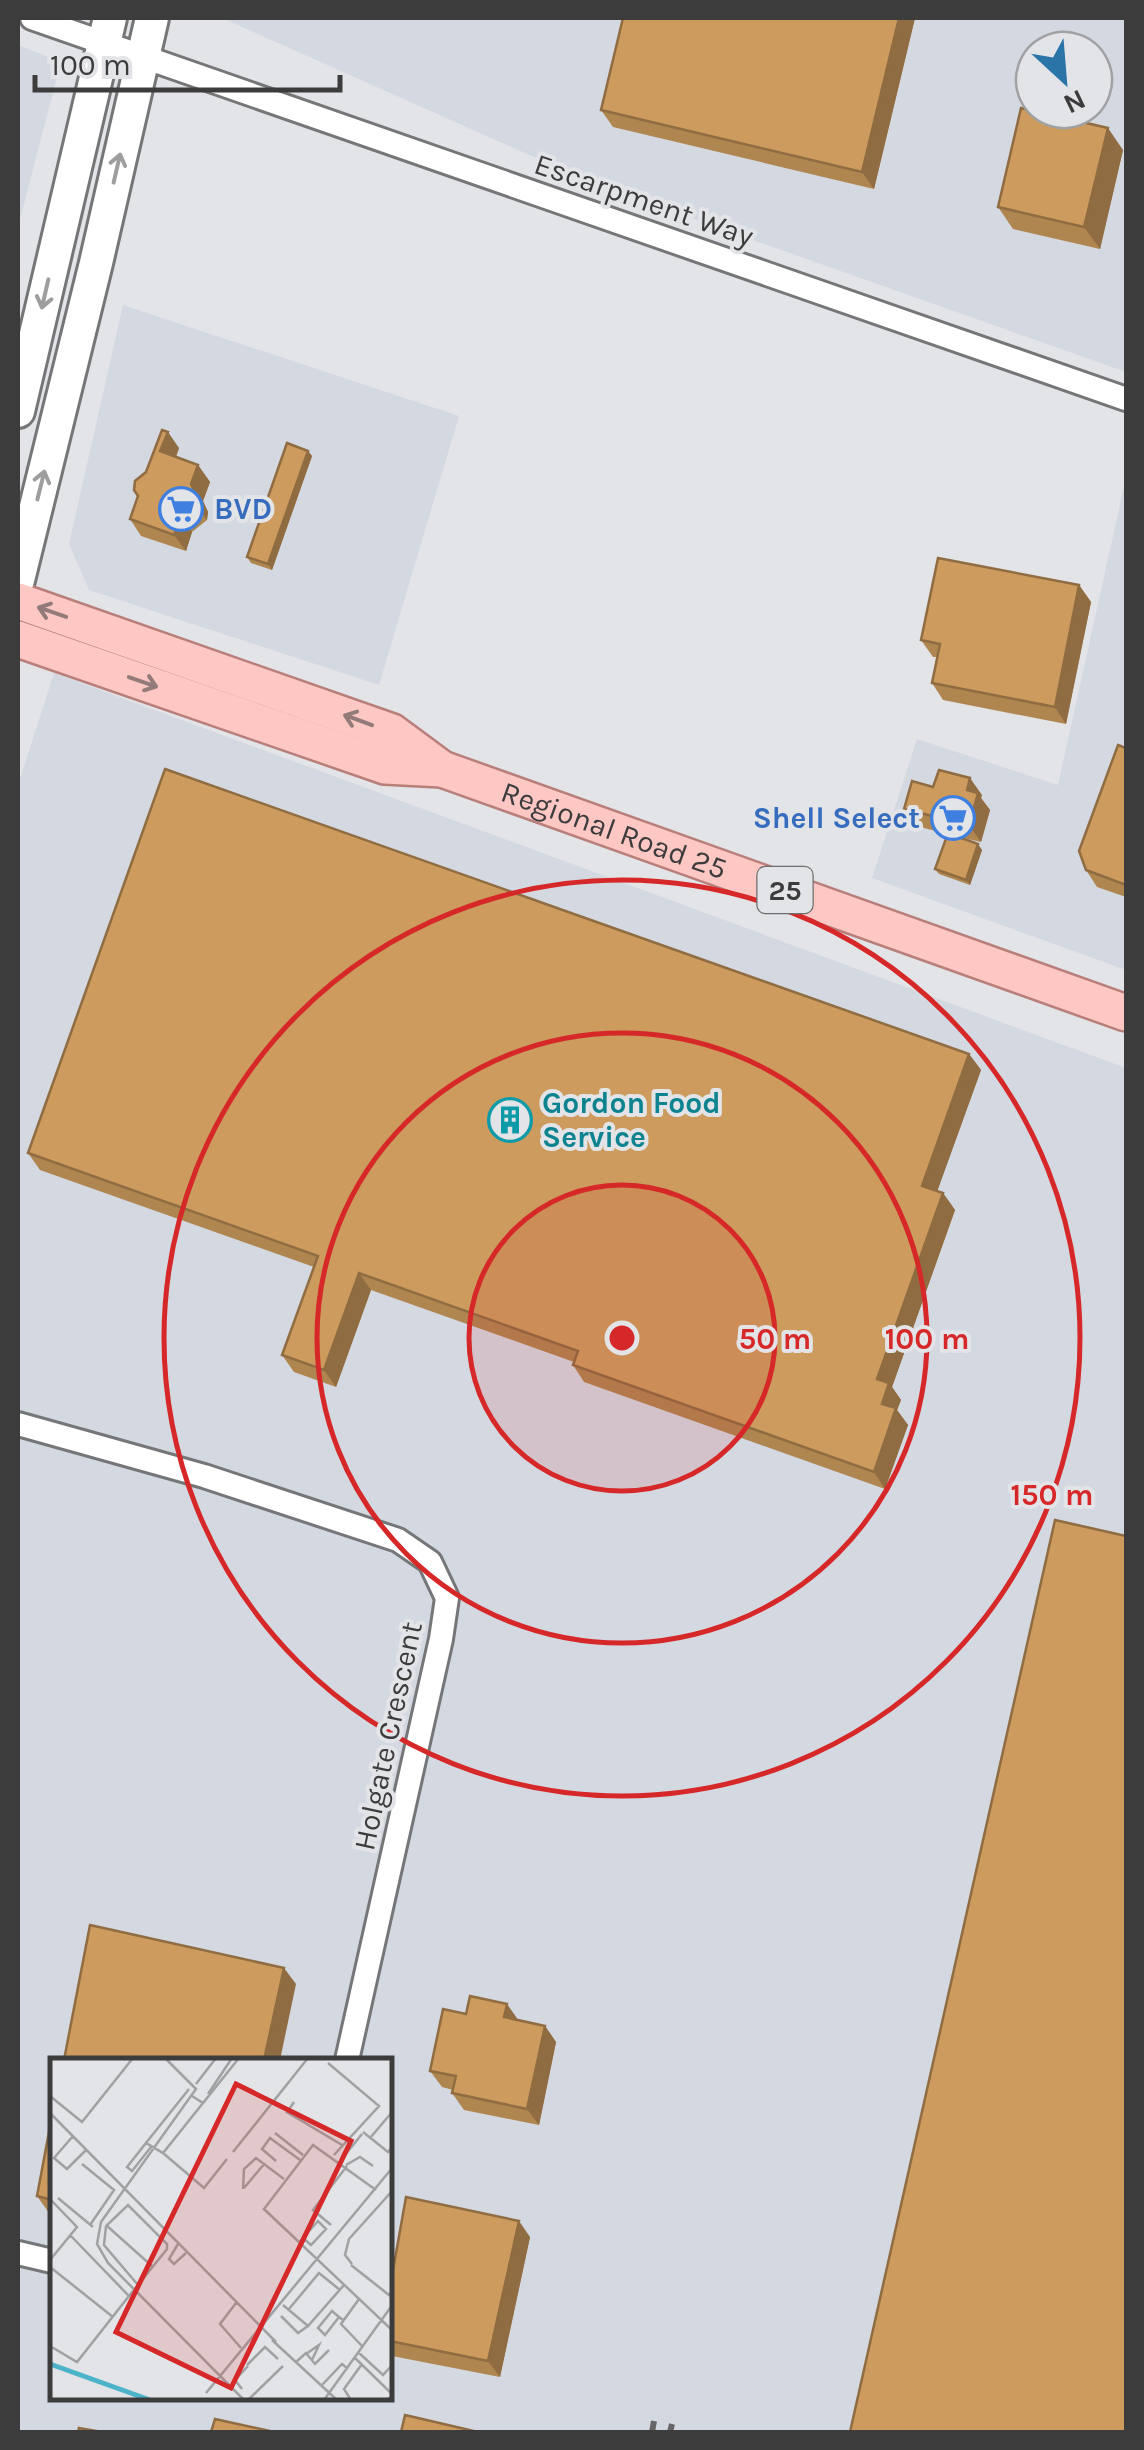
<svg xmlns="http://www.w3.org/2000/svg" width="1144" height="2450" viewBox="0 0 1144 2450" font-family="Karla,sans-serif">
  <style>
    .built { fill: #d4d8e1; fill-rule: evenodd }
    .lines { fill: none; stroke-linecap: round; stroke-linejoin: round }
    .street-casing { stroke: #757678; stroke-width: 28 }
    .secondary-casing { stroke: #757678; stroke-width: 38 }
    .primary-casing { stroke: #b87e7a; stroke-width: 40 }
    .street { stroke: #fff; stroke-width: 22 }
    .secondary { stroke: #fff; stroke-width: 32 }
    .primary { stroke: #fdc7c3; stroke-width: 35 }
    .rail { stroke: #666668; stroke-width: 6; stroke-dasharray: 20 10; stroke-linecap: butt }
    .wall { fill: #af8550 }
    .shaded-wall { fill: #8f6c41 }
    .building { fill: #cc9b5d; stroke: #8f6c41; stroke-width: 2.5 }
    .oneway { stroke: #9e9e9e }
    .oneway2 { stroke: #937b79 }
    .ring { fill: none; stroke: #d62828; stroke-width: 5 }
    .labels { text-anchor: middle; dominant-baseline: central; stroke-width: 8; stroke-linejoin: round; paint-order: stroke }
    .shield { fill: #e3e4e7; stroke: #6e6e70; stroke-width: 2.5 }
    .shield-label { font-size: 28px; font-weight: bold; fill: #3c3c3d }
    .street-label { font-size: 30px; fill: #3c3c3d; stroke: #e3e4e7 }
    .shop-label { font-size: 30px; font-weight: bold; fill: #366cbe; stroke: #e3e4e7; text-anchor: start }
    .culture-label { font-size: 30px; font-weight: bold; fill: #0d838f; stroke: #e3e4e7; text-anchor: start }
    .inset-river { fill: none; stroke: #4db3c9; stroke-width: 5 }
    .inset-road { fill: none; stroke: #a0a1a3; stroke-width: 2.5 }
    .view { fill: #d62828; fill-opacity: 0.15; stroke: #d62828; stroke-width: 5 }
    .inset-edge { fill: none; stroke: #3c3c3d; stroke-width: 5 }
    .centre { fill: #d62828; stroke: #e3e4e7; stroke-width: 5 }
    .ring-label { font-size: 30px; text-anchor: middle; font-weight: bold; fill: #d62828; stroke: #e3e4e7; stroke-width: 8; stroke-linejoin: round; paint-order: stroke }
  </style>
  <rect width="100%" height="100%" fill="#e3e4e7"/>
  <path class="built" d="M222,18H1126V372L592,183ZM1034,50H1094V110H1034Z
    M18,45L61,62L18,227Z
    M123,305L459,416L379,685L89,590L69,544Z
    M1126,477V970L872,878L917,739L1058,785Z
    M54,673L1126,1068V2432H18V785ZM52,2060H390V2398H52Z"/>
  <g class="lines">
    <g class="street-casing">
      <path id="street" d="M32,18L1126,399
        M18,1424L204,1476L398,1540L430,1562L447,1598L441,1639L347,2060
        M18,2253L52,2261"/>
    </g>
    <g class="secondary-casing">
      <path id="secondary" d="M18,411L110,18
        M18,580L96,263L152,18"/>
    </g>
    <g class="primary-casing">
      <g id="primary">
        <path d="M18,601L392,732L442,769"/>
        <path id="s1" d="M18,639L385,766L442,769L1126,1013"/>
      </g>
    </g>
    <use href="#street" class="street"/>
    <use href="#secondary" class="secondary"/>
    <use href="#primary" class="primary"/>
    <path class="rail" d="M652,2432L654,2421
      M670,2432L672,2424"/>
  </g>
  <path class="wall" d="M623,18H915L874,189L613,127L601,110Z
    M1123,150L1100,249L1013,229L998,207Z
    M179,448L176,457L198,465L210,482L203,501L208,512L207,520L192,532L186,551L141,536L130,519Z
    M308,451L312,456L272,570L251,563L247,557Z
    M1079,585L1091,602L1066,724L943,700L932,683L937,657H933L921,640Z
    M1126,748V897L1097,887L1086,870Z
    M933,787L982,795L981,798L990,810L981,842L955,836L982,850L970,885L939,874L935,869L948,834L916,826L904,809Z
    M969,1054L981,1070L937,1191L943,1193L955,1210L892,1387L901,1400L897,1410L908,1425L885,1489L584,1382L573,1365L574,1362L371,1290L336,1387L294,1372L282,1355L314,1267L40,1170L28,1153Z
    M466,2014L518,2020L545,2026L556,2042L539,2125L464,2110L452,2093L453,2090L442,2087L430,2071Z
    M52,2116V2214L49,2213L37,2196Z
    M530,2237L500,2377L392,2356L390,2352V2287Z"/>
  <path class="shaded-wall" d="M899,18H915L874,189L862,172Z
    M1108,128L1123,150L1100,249L1084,227Z
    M168,432L179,448L172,467L160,451Z
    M308,451L312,456L272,570L268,564Z
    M198,465L210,482L203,501L208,512L207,520L195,504L191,484Z
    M181,515L192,532L186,551L174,535Z
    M1079,585L1091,602L1066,724L1055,707Z
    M970,778L982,795L981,798L990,810L981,842L969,825L967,790Z
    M978,844L982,850L970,885L966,880Z
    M969,1054L981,1070L933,1203L922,1186Z
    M943,1193L955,1210L892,1387L901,1400L897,1410L908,1425L885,1489L874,1472L882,1404L877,1379Z
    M359,1273L371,1290L336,1387L324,1370Z
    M284,1968L296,1984L280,2060H264Z
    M507,2004L519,2021L504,2017Z
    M545,2026L556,2042L539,2125L527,2109Z
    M519,2221L530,2237L500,2377L488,2361Z"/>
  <path class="building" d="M623,18H899L862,172L601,110Z
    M1021,108L1108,128L1084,227L998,207Z
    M162,430L168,432L160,451L198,465L191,484L196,495L195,504L181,515L174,535L130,519L138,496L134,490L135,481L146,472Z
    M287,443L308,451L268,564L247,557Z
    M938,558L1079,585L1055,707L932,683L940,644L921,640Z
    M1118,745L1126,748V885L1086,870L1079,851Z
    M165,769L969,1054L922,1186L943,1193L877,1379L889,1383L882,1404L896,1408L874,1472L573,1365L578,1351L359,1273L324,1370L282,1355L318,1256L28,1153Z
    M939,770L970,778L967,790L978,793L969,825L904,809L912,781L933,787Z
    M948,833L978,844L966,880L935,869Z
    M1055,1520L1126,1536V2432H850Z
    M90,1925L284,1968L264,2060H64Z
    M470,1996L507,2004L504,2017L545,2026L527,2109L452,2093L456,2076L430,2071L443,2009L466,2014Z
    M52,2116V2200L37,2196Z
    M406,2197L519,2221L488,2361L390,2341V2287Z
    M405,2415L478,2432H401Z
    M215,2419L270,2431V2432H211Z
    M79,2428L102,2432H78Z"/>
  <defs><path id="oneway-shaft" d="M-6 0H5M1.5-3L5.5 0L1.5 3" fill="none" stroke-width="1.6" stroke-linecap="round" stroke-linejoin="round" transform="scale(2.5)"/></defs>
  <g class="oneway">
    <use href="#oneway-shaft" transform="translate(117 168) rotate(-77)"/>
    <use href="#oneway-shaft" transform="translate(45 294) rotate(103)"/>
    <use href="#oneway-shaft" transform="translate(41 485) rotate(-76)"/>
  </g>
  <g class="oneway2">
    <use href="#oneway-shaft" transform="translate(52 612) rotate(-161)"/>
    <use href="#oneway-shaft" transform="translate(143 682) rotate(19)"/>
    <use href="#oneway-shaft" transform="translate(358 720) rotate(-160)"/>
  </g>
  <circle cx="622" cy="1338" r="153" fill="#d62828" fill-opacity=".12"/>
  <g class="ring">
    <circle cx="622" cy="1338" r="153"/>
    <circle cx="622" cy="1338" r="305"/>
    <circle cx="622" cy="1338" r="458"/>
  </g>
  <defs>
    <g id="supermarket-ring" transform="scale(2.25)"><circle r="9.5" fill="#e3e4e7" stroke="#3f7fe0" stroke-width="1.5"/><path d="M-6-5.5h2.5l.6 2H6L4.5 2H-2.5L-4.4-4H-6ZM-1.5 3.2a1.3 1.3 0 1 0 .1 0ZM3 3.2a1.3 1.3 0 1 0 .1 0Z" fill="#3f7fe0"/></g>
    <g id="building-ring" transform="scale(2.25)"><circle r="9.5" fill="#e3e4e7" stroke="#0f9aa8" stroke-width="1.5"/><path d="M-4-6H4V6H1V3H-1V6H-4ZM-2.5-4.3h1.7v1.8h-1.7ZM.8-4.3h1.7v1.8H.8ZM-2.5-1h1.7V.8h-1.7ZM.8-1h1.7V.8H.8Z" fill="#0f9aa8"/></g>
  </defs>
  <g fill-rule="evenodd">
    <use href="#supermarket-ring" x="181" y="509"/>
    <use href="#supermarket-ring" x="953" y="818"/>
    <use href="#building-ring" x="510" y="1120"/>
  </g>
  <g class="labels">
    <rect class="shield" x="757.5" y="867" width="55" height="46" rx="8"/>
    <g class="shield-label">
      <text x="785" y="890">25</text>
    </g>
    <g class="street-label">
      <text transform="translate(644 200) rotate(19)">Escarpment Way</text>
      <text stroke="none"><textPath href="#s1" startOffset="628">Regional Road 25</textPath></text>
      <text transform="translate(388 1736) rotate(-78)">Holgate Crescent</text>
    </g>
    <g class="shop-label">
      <text x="214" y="509">BVD</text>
      <text x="920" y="818" text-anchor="end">Shell Select</text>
    </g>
    <g class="culture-label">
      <text x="542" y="1103">Gordon Food<tspan x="542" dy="34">Service</tspan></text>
    </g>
  </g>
  <g transform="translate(50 2058)">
    <rect width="342" height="342" fill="#e3e4e7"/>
    <path class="inset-river" d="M0,306L100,342"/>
    <path class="inset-road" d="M115,0L146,31L51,164L47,186L58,205L194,342M278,5L329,48L284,97M146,26L166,0M158,36L182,0M0,38L32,64L83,0M142,38L153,45L189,0M244,44L237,54L292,87M0,55L226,284M313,74L338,94L343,88M225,75L253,97M23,78L4,100L17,111L36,92M320,80L343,53M96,85L139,31M101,89L82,113L77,109L96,85L113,95L153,45M183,94L258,0M113,95L154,130L177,101M291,102L312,76M226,103L212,91L220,80L250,102M32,106L64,132L40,167M296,107L310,99L323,108M194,130L215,105M193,131L194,111L206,100L234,121M326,132L263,87L214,151L343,273M8,140L43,169M0,141L27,169L0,202M56,167L103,209M281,167L263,152L297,108M20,177L79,238L88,227L117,191V186L78,147L56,168L54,187L88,227M249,185L253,180L268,163L276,171L261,187L253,180M128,186L119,201L124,206L136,195M302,206L295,197L299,181L343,132M301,207L339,237L343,233M0,209L63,259M309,241L291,266L312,288M186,245L170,266L191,290M233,247L258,268L294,227M239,251L269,215L290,232M231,258L248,275L258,268M289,259L275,277L268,270L282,253L289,259L293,262M222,282L287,342M0,288L27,304L79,238M308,294L333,317L343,306M256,296L269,287L262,302M305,300L343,337L337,342M246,304L256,295L265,306L279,292M197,307L215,289L228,301M272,327L292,306L298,311M192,331L185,322L198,308M156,335L343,109M198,342L233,308M274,342L343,246M301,342L294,331L312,306"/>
    <path class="view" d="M186,26L301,83L181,330L66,274Z"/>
    <rect width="342" height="342" class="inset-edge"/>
  </g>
  <circle cx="622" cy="1338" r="15" class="centre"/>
  <g class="ring-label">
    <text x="775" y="1349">50 m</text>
    <text x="927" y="1349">100 m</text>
    <text x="1052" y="1505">150 m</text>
  </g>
  <rect width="1144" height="2450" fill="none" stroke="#3c3c3d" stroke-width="40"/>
  <g transform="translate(1064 80) rotate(154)"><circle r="48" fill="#e3e4e7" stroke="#a0a1a3" stroke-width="2.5"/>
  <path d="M0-8L18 38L0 25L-18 38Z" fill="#2b74a8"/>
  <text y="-15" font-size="28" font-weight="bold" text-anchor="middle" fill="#3c3c3d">N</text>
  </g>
  <path d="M35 75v15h305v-15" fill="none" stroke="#3c3c3d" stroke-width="5"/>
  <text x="50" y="75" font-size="30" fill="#3c3c3d" stroke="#e3e4e7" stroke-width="8" paint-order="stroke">100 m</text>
</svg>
